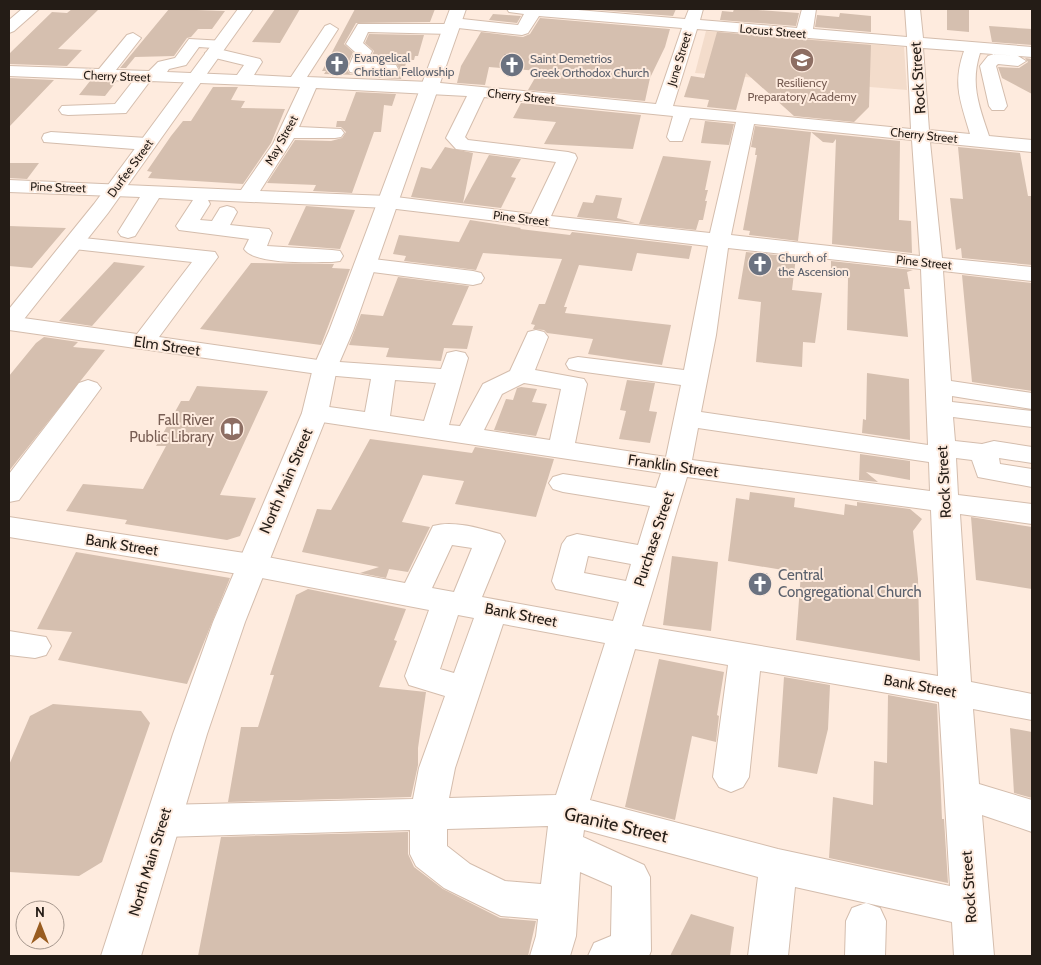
<svg xmlns="http://www.w3.org/2000/svg" width="1041" height="965" viewBox="0 0 1041 965" font-family="Cabin,sans-serif">
  <style>
    .built { fill: #f3dccb }
    .building { fill: #d5bfaf }
    .lines { fill: none; stroke-linecap: round; stroke-linejoin: round }
    .minor-casing { stroke: #d4bdad; stroke-width: 2 }
    .major-casing { stroke: #d4bdad; stroke-width: 2 }
    .minor { fill: #fff; fill-rule: evenodd }
    .major { fill: #fff; fill-rule: evenodd }
    .labels { text-anchor: middle; dominant-baseline: central; stroke-width: 4; stroke-linejoin: round; paint-order: stroke }
    .far-street-label { font-size: 12px; fill: #241c16; stroke: #feebde }
    .far-worship-label { font-size: 12px; fill: #5b616d; stroke: #feebde; text-anchor: start }
    .far-education-label { font-size: 12px; fill: #785e54; stroke: #feebde }
    .street-label { font-size: 15px; fill: #241c16; stroke: #feebde }
    .education-label { font-size: 15px; fill: #785e54; stroke: #feebde; text-anchor: end }
    .worship-label { font-size: 15px; fill: #5b616d; stroke: #feebde; text-anchor: start }
    .near-street-label { font-size: 18px; fill: #241c16; stroke: #feebde }
  </style>
  <rect width="100%" height="100%" fill="#feebde"/>
  <path class="built" d="M706,31L904,47L907,90L695,73Z"/>
  <path class="building" d="M72,9H99L58,49L82,50L67,66L9,64V54L52,12L67,13Z
    M169,9L225,11L212,29H198L191,37L187,38L174,56L135,57L126,68H120Z
    M275,9H300L280,43L252,42Z
    M355,9H435L430,22L356,23L344,44L353,52L346,69L350,74L357,75L324,74L326,71H322Z
    M585,9H676L673,16Z
    M734,9H745L799,13L796,26L720,20L722,11L733,12Z
    M947,9L969,10V32L947,30Z
    M840,13L871,16V32L815,27L817,15L839,17Z
    M493,14L521,16L517,23L489,20Z
    M540,18L670,29L665,47L650,78L645,101L528,90L539,71L489,67L485,85L457,83L461,66L481,32L523,37L530,34Z
    M989,26L1032,29V45L992,42Z
    M717,32L871,45L869,107L854,122L794,116L746,73L736,110L707,107L709,100L684,97L691,76L704,78Z
    M369,34L424,35L418,56H415L414,60H407L401,79L362,77L396,75L400,70L396,63L369,61L374,51L365,43Z
    M1025,58L1032,59V94L1002,78L998,67L1019,68L1028,62Z
    M9,78L54,80L9,127Z
    M90,81L116,82L105,96L79,95Z
    M213,87H238L231,100L245,101L241,108L285,109L271,143L243,184L148,178L152,172L147,171L171,136L183,121H191Z
    M356,92L396,94L392,106L384,105L381,132H374L352,193L313,191L316,185L267,183L295,140L331,141L342,138L346,132L341,127H336L337,121H345Z
    M521,103L641,115L633,149L544,144L556,122L513,118Z
    M705,121L734,124L729,145L701,143Z
    M755,126L811,132L798,241L749,235L750,231L743,230L757,155H755L756,148L751,147Z
    M811,132L900,141L899,220L911,221L912,253L832,244L836,139L833,143L823,142Z
    M445,147L473,153L463,203L489,155L521,159L511,177L516,178L501,208L411,197L421,167L431,169Z
    M958,147L1020,153L1028,196H1032V265L962,258L961,248L956,250L950,198L963,199Z
    M663,156L711,161L705,190H708L705,201H707L703,220H699L696,230L639,224Z
    M9,163H39L27,179L9,178Z
    M596,195L622,198L617,218L635,223L577,217L583,202L593,203Z
    M306,206L355,210L340,249L288,245Z
    M470,220L521,228L520,229L570,235L572,232L692,246L689,259L637,253L632,271L579,265L564,307H567L565,313L671,325L662,365L588,354L593,339L547,333L544,330L533,329L535,325L531,324L539,304H545L562,259L483,253L476,270L404,261L406,256L393,254L399,235L459,242Z
    M9,226L66,228L32,268L9,266Z
    M746,252L796,257L792,290L822,293L815,343L803,342L802,367L756,362L761,302L738,299Z
    M831,261L913,270L907,272L910,289H904L908,337L847,330L848,278L831,277Z
    M114,262L145,266L92,326L59,321Z
    M251,263L334,264L332,268L350,269L321,345L200,329Z
    M962,275L1032,283V391L972,382Z
    M398,277L469,286L452,325L473,326L467,349L444,348L441,361L386,357L389,348L349,345L361,314L383,316Z
    M44,337L78,342L73,347L105,350L9,471V376L36,343Z
    M867,373L909,379L910,440L862,433L863,419L866,420Z
    M627,380L655,383L649,411L657,412L650,443L619,439L626,411L620,410Z
    M197,386L268,391L220,495L256,498L240,536L227,540L125,524L127,520L66,511L83,484L143,489L166,446H156L181,401H189Z
    M521,387L537,389L532,402L547,404L536,436L494,430L506,399L513,400L517,388Z
    M370,439L472,453L475,447L554,459L536,517L455,504L464,481L423,475L402,522L430,527L408,572L389,569L386,578L360,573L379,567L302,552L317,509L331,510Z
    M860,454L910,461V480L866,472L878,482L859,480Z
    M750,492L795,498L794,507L844,515L845,504L857,506V502L910,509L922,519L913,531L918,579L920,661L796,640L801,573L728,561L736,498L749,500Z
    M971,517L1032,527V589L976,580Z
    M76,552L230,578L187,684L58,660L72,632L37,629Z
    M672,556L718,562L711,631L663,625Z
    M308,589L406,609L394,640L397,641L379,687L426,692L418,748V765L411,797L228,802L241,727H258L274,675H270L296,595Z
    M659,659L724,672L717,715L719,716L716,742L692,736L675,820L625,807Z
    M784,677L830,685L828,729L817,774L778,767Z
    M888,695L937,704L942,819H944L948,883L829,858L833,797L873,805L874,761L887,763Z
    M53,704L141,711L150,723L102,862L79,876L9,872V765L30,716Z
    M1010,728L1032,732V798L1014,793Z
    M408,832V854L414,867L443,889L500,918L536,921L528,956H198L221,837Z
    M691,914L734,927L730,956H670Z"/>
  <g class="lines">
    <g class="minor-casing">
      <path id="minor" d="M22,9H39L14,31L9,33V20Z
        M507,9H566L685,19L689,9H703L700,20L797,28L802,9H816L813,29L907,37L905,9H920L923,38L1032,47V57L980,53C970,84 979,106 989,136L1032,140V152L930,142L942,258L1032,267V281L943,271L951,381L1032,393V409L952,396V402L1032,411V427L953,417L955,441L982,444L994,441L1032,447V463L999,458L1000,464L1032,469V487L978,477L972,460L956,458L958,495L1032,504V524L960,514L971,682L1032,694V720L973,709L979,784L1032,800V832L982,815L994,956H954L952,922L795,887L788,956H748L758,877L584,830L583,837L644,865L650,877L651,951L649,956H588L594,943L611,936L612,886L580,872L576,936L570,956H530L536,936L538,919L501,916L444,888L416,866L410,854V830L163,837L150,832L145,821L150,810L163,805L413,799L419,768L445,696L409,685L405,676L429,610L251,576L9,537V517L251,554L405,583L433,526C453,520 480,528 500,534L505,541L482,597L613,621L619,602L556,589L552,581L562,544L567,537L577,534L638,545L650,506L563,492L553,489L549,483L553,477L563,474L656,488L661,473L315,421L306,419L302,413L306,407L315,405L365,412L371,379L325,375L9,330V316L137,334L192,262L74,249L67,247L63,243L67,239L74,237L215,252L218,257L159,337L325,361L441,369L447,353L456,351L465,353L468,358L449,425L460,426L483,384L510,371L528,332L536,330L544,332L548,337L535,370L584,379L587,384L575,443L666,457L681,385L578,371L569,369L566,364L569,359L578,357L684,370L708,246L388,208L208,200L210,204L200,220L212,221L220,208L227,206L234,208L237,212L230,225L269,229L272,233L267,246L332,250L340,251L343,256L340,261L332,262C313,262 255,265 244,249L249,239L179,230L176,226L193,200L159,198L135,236L128,238L121,236L118,232L140,197L9,192V180L241,190L273,144L300,87L150,81L126,113L68,115L62,114L59,110L62,106L115,104L133,81L9,76V66L99,69L127,35L133,33L141,38L116,70L149,71L158,62L175,58L189,39L225,41L227,44L225,47L214,48L260,59L262,62L254,75L291,77L325,26L330,24L338,29L307,77L430,82L656,104L682,28L539,16L528,33L522,35L458,28L456,32L451,34L368,32L363,43L372,51L366,63L396,65L398,69L396,73C383,76 363,75 350,72L348,68L355,52L346,44L358,24H446L448,20L453,18L518,25L524,14L509,12ZM697,29L907,46L911,129L673,106ZM199,47L213,48L205,53L207,56L244,65L237,75L167,72L169,69L186,65ZM923,48L964,51C952,85 961,102 970,134L929,130ZM316,88L467,96L446,138L456,149L556,162L531,214L388,196L260,191L294,138H335L341,137L344,133L341,129L299,127ZM484,97L673,116L667,137L670,141H682L690,118L736,122L710,233L551,216L577,158L575,154L568,152L468,140L465,137ZM754,124L912,140L920,256L731,235ZM728,248L921,269L928,445L701,412L716,335ZM395,380L436,383L424,421L390,416ZM524,383L561,389L550,440L484,430L502,394ZM698,428L929,462L930,491L692,460ZM687,477L931,510L938,676L642,626ZM452,545L472,548L454,592L432,588ZM588,556L631,564L626,581L584,573ZM458,615L474,618L454,673L440,669ZM503,624L605,643L556,795L449,798L455,768ZM635,649L728,665L713,777L719,787L731,792L743,787L749,777L760,671L939,702L950,886L778,849L590,800ZM548,826L541,884L505,881L470,864L447,846V829Z
        M994,54L1018,56L1026,61L1018,66L998,64L996,66L1007,106L1004,110H992L989,106L980,66L988,56Z
        M51,132L147,138L154,140L156,144L154,148L147,150L44,142L42,138L44,134Z
        M365,258L473,271L481,273L484,278L481,283L473,285L357,270L354,265L357,260Z
        M88,380L97,383L101,388L19,500L9,502V474L79,383Z
        M9,631L46,637L51,646L46,655L35,658L9,655Z
        M866,903L880,908L886,921L885,956H845L846,921L852,908Z"/>
    </g>
    <g class="major-casing">
      <path id="major" d="M238,9H253L108,213L17,328L9,330V309L94,204Z
        M450,9H466L353,331L337,368L328,413L245,622L207,734L141,956H101L173,734L213,622L302,413L313,368L329,331Z"/>
    </g>
    <use href="#minor" class="minor"/>
    <use href="#major" class="major"/>
  </g>
  <defs>
    <g id="school-disc" transform="scale(1.25)"><circle r="9.5" fill="#8d6e63" stroke="#feebde"/><path d="M0-5L7-2L0 1L-7-2ZM-4 1L0 2.5L4 1V4Q0 6-4 4Z" fill="#fff"/></g>
    <g id="church-disc" transform="scale(1.25)"><circle r="9.5" fill="#6b7280" stroke="#feebde"/><path d="M-1.2-6h2.4v3.5h3.3v2.4h-3.3V6h-2.4V-.1h-3.3v-2.4h3.3Z" fill="#fff"/></g>
    <g id="library-disc" transform="scale(1.25)"><circle r="9.5" fill="#8d6e63" stroke="#feebde"/><path d="M-6-4Q-3-5.5-.7-3.5V5Q-3 3-6 4ZM6-4Q3-5.5 .7-3.5V5Q3 3 6 4Z" fill="#fff"/></g>
  </defs>
  <g fill-rule="evenodd">
    <use href="#school-disc" x="802" y="60"/>
    <use href="#church-disc" x="337" y="64"/>
    <use href="#church-disc" x="512" y="65"/>
    <use href="#church-disc" x="760" y="264"/>
    <use href="#library-disc" x="232" y="429"/>
    <use href="#church-disc" x="760" y="584"/>
  </g>
  <g class="labels">
    <g class="far-street-label">
      <text transform="translate(773 31) rotate(5)">Locust Street</text>
      <text transform="translate(679 59) rotate(-73)">June Street</text>
      <text transform="translate(117 76) rotate(2)">Cherry Street</text>
      <text transform="translate(521 96) rotate(6)">Cherry Street</text>
      <text transform="translate(924 135) rotate(6)">Cherry Street</text>
      <text transform="translate(281 140) rotate(-61)">May Street</text>
      <text transform="translate(130 168) rotate(-54)">Durfee Street</text>
      <text transform="translate(58 187) rotate(2)">Pine Street</text>
      <text transform="translate(521 218) rotate(7)">Pine Street</text>
      <text transform="translate(924 262) rotate(6)">Pine Street</text>
    </g>
    <g class="far-worship-label">
      <text x="354" y="57">Evangelical<tspan x="354" dy="14">Christian Fellowship</tspan></text>
      <text x="530" y="58">Saint Demetrios<tspan x="530" dy="14">Greek Orthodox Church</tspan></text>
      <text x="778" y="257">Church of<tspan x="778" dy="14">the Ascension</tspan></text>
    </g>
    <g class="far-education-label">
      <text x="802" y="82">Resiliency<tspan x="802" dy="14">Preparatory Academy</tspan></text>
    </g>
    <g class="street-label">
      <text transform="translate(918 78) rotate(-94)">Rock Street</text>
      <text transform="translate(167 346) rotate(8)">Elm Street</text>
      <text transform="translate(673 466) rotate(8)">Franklin Street</text>
      <text transform="translate(286 481) rotate(-67)">North Main Street</text>
      <text transform="translate(944 482) rotate(-93)">Rock Street</text>
      <text transform="translate(654 539) rotate(-72)">Purchase Street</text>
      <text transform="translate(122 545) rotate(9)">Bank Street</text>
      <text transform="translate(521 615) rotate(11)">Bank Street</text>
      <text transform="translate(920 686) rotate(10)">Bank Street</text>
      <text transform="translate(150 862) rotate(-73)">North Main Street</text>
      <text transform="translate(969 887) rotate(-94)">Rock Street</text>
    </g>
    <g class="education-label">
      <text x="214" y="420">Fall River<tspan x="214" dy="17">Public Library</tspan></text>
    </g>
    <g class="worship-label">
      <text x="778" y="575">Central<tspan x="778" dy="17">Congregational Church</tspan></text>
    </g>
    <g class="near-street-label">
      <text transform="translate(616 825) rotate(13)">Granite Street</text>
    </g>
  </g>
  <rect width="1041" height="965" fill="none" stroke="#241c16" stroke-width="20"/>
  <g transform="translate(40 925)"><circle r="24" fill="#feebde" stroke="#a7988e"/>
  <path d="M0-4L9 19L0 12L-9 19Z" fill="#995c20"/>
  <text y="-8" font-size="14" font-weight="bold" text-anchor="middle" fill="#241c16">N</text>
  </g>
</svg>
